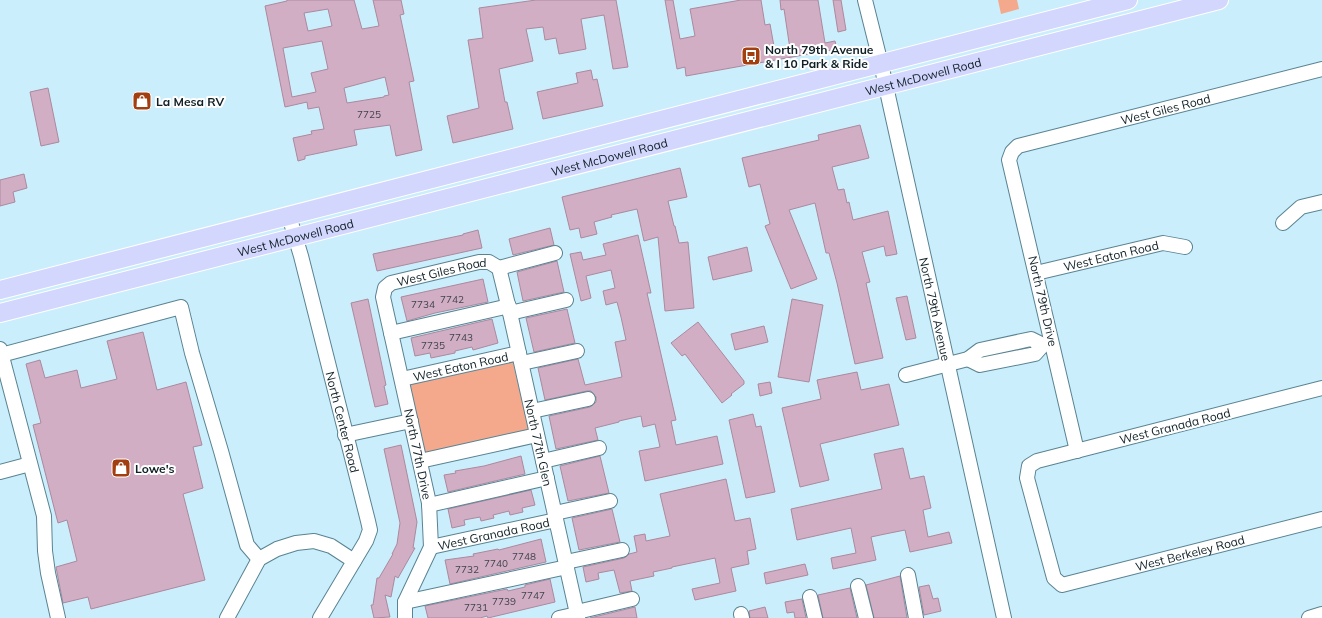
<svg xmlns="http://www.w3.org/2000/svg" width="1322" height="618" viewBox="0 0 1322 618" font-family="Mulish,sans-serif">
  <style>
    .green { fill: #f4a98d }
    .building { fill: #d2aec4; stroke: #ab899e; fill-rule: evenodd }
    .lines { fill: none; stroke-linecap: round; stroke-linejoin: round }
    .minor-casing { stroke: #598392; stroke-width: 16 }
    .major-casing { stroke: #fff; stroke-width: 20 }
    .minor { stroke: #fff; stroke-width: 14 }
    .major { stroke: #d3d6fd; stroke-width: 18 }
    .labels { text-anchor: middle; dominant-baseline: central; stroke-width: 4; stroke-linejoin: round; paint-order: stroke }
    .number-label { font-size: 10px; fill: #40444e }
    .poi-label { font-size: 12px; font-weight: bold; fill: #0f2026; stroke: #fff; text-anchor: start }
    .street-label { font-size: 12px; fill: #0f2026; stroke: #fff }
  </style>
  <rect width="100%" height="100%" fill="#caeefb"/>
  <path class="green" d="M998,0H1017L1019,9L1001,14Z
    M513,362L529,432L425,455L409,385Z"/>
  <path class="building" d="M287,0H354L362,29L379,26L373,0H401L404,14L400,15L414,81L409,82L422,150L396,156L390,125L354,130L357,145L305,156V159L298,161L293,138L312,134L311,131L324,129L319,107L308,109L307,102L285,107L265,6L287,1ZM328,9L332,26L308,31L304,13ZM322,41L328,69L311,73L316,92L292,97L283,48ZM385,77L389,95L384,96V97L347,103L344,88Z
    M536,0H616L628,67L613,69L604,15L581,19L586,49L559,54L556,38L545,40L543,27L526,29L533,61L499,69L505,102H507L513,129L453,143L447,116L479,108L468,40L483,38L479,8Z
    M665,0H673L680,39L695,36L690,9L741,0H761L765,25L770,24L775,52L790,49L784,9L781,10L780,0H818L825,43L835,41L837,49L686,76L685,67L677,69Z
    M833,0H841L846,30L838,32Z
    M591,70L593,80L597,79L603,106L543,119L537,92L578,83L576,73Z
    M48,88L59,142L41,146L30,92Z
    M860,125L869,158L832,167L838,190L844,189L847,203L849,202L853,220L888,211L897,254L886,256L884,246L862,252L870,282L866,283L883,358L855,364L837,283L829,253H826L815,203L789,210L817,279L791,289L765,226L770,224L760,184L749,187L742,158L819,140L818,135Z
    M680,168L687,197L668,201L674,226H675L679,243L688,242L694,308L665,311L658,237L644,241L637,209L611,215L612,217L594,222L597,234L581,238L579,228L570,230L562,197Z
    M24,174L27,188L13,192L15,202L0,206V180Z
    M550,228L554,245L513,255L509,239Z
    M478,230L482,248L377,271L373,254L463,235V234Z
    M638,235L651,293H647L676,420L671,421L676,445L717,436L723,464L645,481L639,451L660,447L655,424L643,427L641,416L619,421V422L595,428L598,440L556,449L549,416L590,407L596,402V397L591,391H587L545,400L538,368L578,359L585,385L622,377L615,342L626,340L621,317L617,302L606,305L603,291L615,288L611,270L586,276L591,298L581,301L570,254L581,252L583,260L606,255L603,244Z
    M747,247L752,271L713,280L708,257Z
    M557,261L564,292L523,301L517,272Z
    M483,279L488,302L435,313L407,321L401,297Z
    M907,296L916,338L906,340L896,298Z
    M368,299L386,385L384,386L388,404L375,407L351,303Z
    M792,299L823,305L809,382L778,377Z
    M567,309L575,343L534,352L526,318Z
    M492,319L498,343L473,350L472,347L455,351V353L431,358L430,353L415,356L411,338Z
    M698,322L744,381V384L731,394L732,395L722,403L685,354L682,356L671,343Z
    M764,326L768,342L735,350L731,334Z
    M143,332L157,390L186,382L202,445L193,447L203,488L183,494L205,580L91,609L88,597L63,603L56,567L77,561L67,520L58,523L33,425L41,423L26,364L40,360L45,378L77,370L81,388L117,379L107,341Z
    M857,372L861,390L889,384L899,425L820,444L829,480L800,487L782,408L821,399L817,380Z
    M770,382L772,393L760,396L758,384Z
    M753,414L756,427L761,426L775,492L746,498L729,420Z
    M401,445L417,522L413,548H415L398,578L395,576L391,597L385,595L390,617L374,618L371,605H373L377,578H379L393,554H392L397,544L400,523L384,449Z
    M903,448L910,479L924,476L931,508L923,510L928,537L949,532L952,543L910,552L905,530L885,534L871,537L876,560L833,569L831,558L856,553L851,528L797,540L791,509L882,489L874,454Z
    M521,456L525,474L448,492L444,475L456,473L455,471L484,466Z
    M600,456L609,493L568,501L560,466Z
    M726,479L735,521L750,518L756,549L747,551L749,564L731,568L736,591L695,600L692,589L720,583L715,558L672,567V568L653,572L654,576L630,581L632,591L620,593L614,570L598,573L599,579L586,582L583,567L624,558L629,554L637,552L634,536L645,534L646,541L670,536L660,494Z
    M531,490L535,505L522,508L523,512L510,515L509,511L493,515L494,518L481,521L480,517L464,520L465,525L452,528L448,509Z
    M612,509L620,542L579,550L572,518Z
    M541,539L546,562L450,584L445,560L474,556L473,554L498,549L499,550Z
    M805,564L808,575L766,584L764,573Z
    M900,576L907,618H874L866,585Z
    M550,579L555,602L488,618L487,616L480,618H428L425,606L507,589L508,591L525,587V585Z
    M929,585L933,599L938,598L941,611L924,615L919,587Z
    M850,588L857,618H823L818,595Z
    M802,599L806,618H795L794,612L787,613L785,602Z
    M635,607L637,618H590Z
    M765,607L768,618H750L749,611Z"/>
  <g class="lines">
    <g class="minor-casing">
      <g id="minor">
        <path id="s1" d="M865,0L881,64L1004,618"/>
        <path id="s2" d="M289,216L301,256L368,521L370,530L366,541L320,618"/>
        <path d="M1283,223L1301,207L1322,202"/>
        <path id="s3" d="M499,268L510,313L578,618"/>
        <path d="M499,268L555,253"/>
        <path id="s4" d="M1036,273L1163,243L1185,247"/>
        <path d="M510,313L566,300"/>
        <path d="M391,333L509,306"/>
        <path d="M0,349L44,516L45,551L48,573L58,618"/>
        <path d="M1,355L181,307L192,353L221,451L247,545L259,559"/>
        <path d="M968,359L980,365L1035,354L1043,345L1051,344"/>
        <path d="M522,363L577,351"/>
        <path d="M906,375L968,359L980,350L1031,339L1043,345"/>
        <path id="s5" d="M402,379L519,353"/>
        <path id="s6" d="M1322,388L1037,461L1029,466L1027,478L1054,578L1062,585L1322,519"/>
        <path d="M532,411L588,399"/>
        <path d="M345,435L411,421"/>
        <path id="s7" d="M1077,451L1009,160L1012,152L1018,146L1322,69"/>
        <path d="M420,461L537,435"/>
        <path d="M543,461L599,448"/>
        <path d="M0,472L30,464"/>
        <path d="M429,505L547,478"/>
        <path d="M555,513L610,501"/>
        <path id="s8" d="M431,547L556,520"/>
        <path d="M566,562L622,550"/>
        <path d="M908,575L916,618"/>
        <path d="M858,586L866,618"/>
        <path d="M810,597L815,618"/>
        <path d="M405,602L567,567"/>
        <path d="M577,612L632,599"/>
        <path d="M741,614L742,618"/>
        <path d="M227,618L259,559L277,549L296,543L314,541L331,546L354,561"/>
        <path id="s9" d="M405,618V602L431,547L429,503L383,297L385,288L391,283L479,262H489L499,268"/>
        <path d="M559,618L577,614"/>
        <path d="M1309,618L1322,614"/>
      </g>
    </g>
    <g class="major-casing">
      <g id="major">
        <path d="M0,290L1128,0"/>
        <path id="s10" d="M0,313L1219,0"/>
      </g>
    </g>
    <use href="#minor" class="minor"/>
    <use href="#major" class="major"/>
  </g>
  <defs>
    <g id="bus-square" transform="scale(1)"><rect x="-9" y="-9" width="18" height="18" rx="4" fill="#a33e10" stroke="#fff"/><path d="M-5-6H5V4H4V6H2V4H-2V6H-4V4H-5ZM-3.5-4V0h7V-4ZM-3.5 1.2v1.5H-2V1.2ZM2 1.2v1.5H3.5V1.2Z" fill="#fff"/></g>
    <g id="shop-square" transform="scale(1)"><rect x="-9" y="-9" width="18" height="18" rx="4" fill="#a33e10" stroke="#fff"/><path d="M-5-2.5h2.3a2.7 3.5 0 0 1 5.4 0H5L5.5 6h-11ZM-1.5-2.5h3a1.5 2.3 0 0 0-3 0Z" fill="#fff"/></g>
  </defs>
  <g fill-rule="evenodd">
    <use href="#bus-square" x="751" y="56"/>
    <use href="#shop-square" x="142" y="101"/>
    <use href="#shop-square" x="121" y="468"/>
  </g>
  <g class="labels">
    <g class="number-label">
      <text x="369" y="114">7725</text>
      <text x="452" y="299">7742</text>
      <text x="423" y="304">7734</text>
      <text x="461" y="337">7743</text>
      <text x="433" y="345">7735</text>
      <text x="524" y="556">7748</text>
      <text x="496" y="563">7740</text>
      <text x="467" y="569">7732</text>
      <text x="533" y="595">7747</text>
      <text x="504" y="601">7739</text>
      <text x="476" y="607">7731</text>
    </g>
    <g class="poi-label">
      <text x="765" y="49">North 79th Avenue<tspan x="765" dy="14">&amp; I 10 Park &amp; Ride</tspan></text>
      <text x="156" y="101">La Mesa RV</text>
      <text x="135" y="468">Lowe's</text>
    </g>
    <g class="street-label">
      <text stroke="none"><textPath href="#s10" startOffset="953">West McDowell Road</textPath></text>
      <text stroke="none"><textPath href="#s7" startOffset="468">West Giles Road</textPath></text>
      <text stroke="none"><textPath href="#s10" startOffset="629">West McDowell Road</textPath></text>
      <text stroke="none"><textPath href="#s10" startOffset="305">West McDowell Road</textPath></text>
      <text stroke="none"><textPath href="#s4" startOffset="77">West Eaton Road</textPath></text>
      <text stroke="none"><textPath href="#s9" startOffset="401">West Giles Road</textPath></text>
      <text transform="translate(1043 301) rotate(77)">North 79th Drive</text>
      <text stroke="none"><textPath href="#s1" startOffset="317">North 79th Avenue</textPath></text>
      <text stroke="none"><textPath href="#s5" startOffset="60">West Eaton Road</textPath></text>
      <text stroke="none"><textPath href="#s2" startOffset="213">North Center Road</textPath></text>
      <text transform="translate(1175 426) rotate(-14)">West Granada Road</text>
      <text stroke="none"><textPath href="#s3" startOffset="179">North 77th Glen</textPath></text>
      <text transform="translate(418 454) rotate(78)">North 77th Drive</text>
      <text stroke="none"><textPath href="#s8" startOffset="64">West Granada Road</textPath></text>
      <text stroke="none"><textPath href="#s6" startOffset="562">West Berkeley Road</textPath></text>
    </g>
  </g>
</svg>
